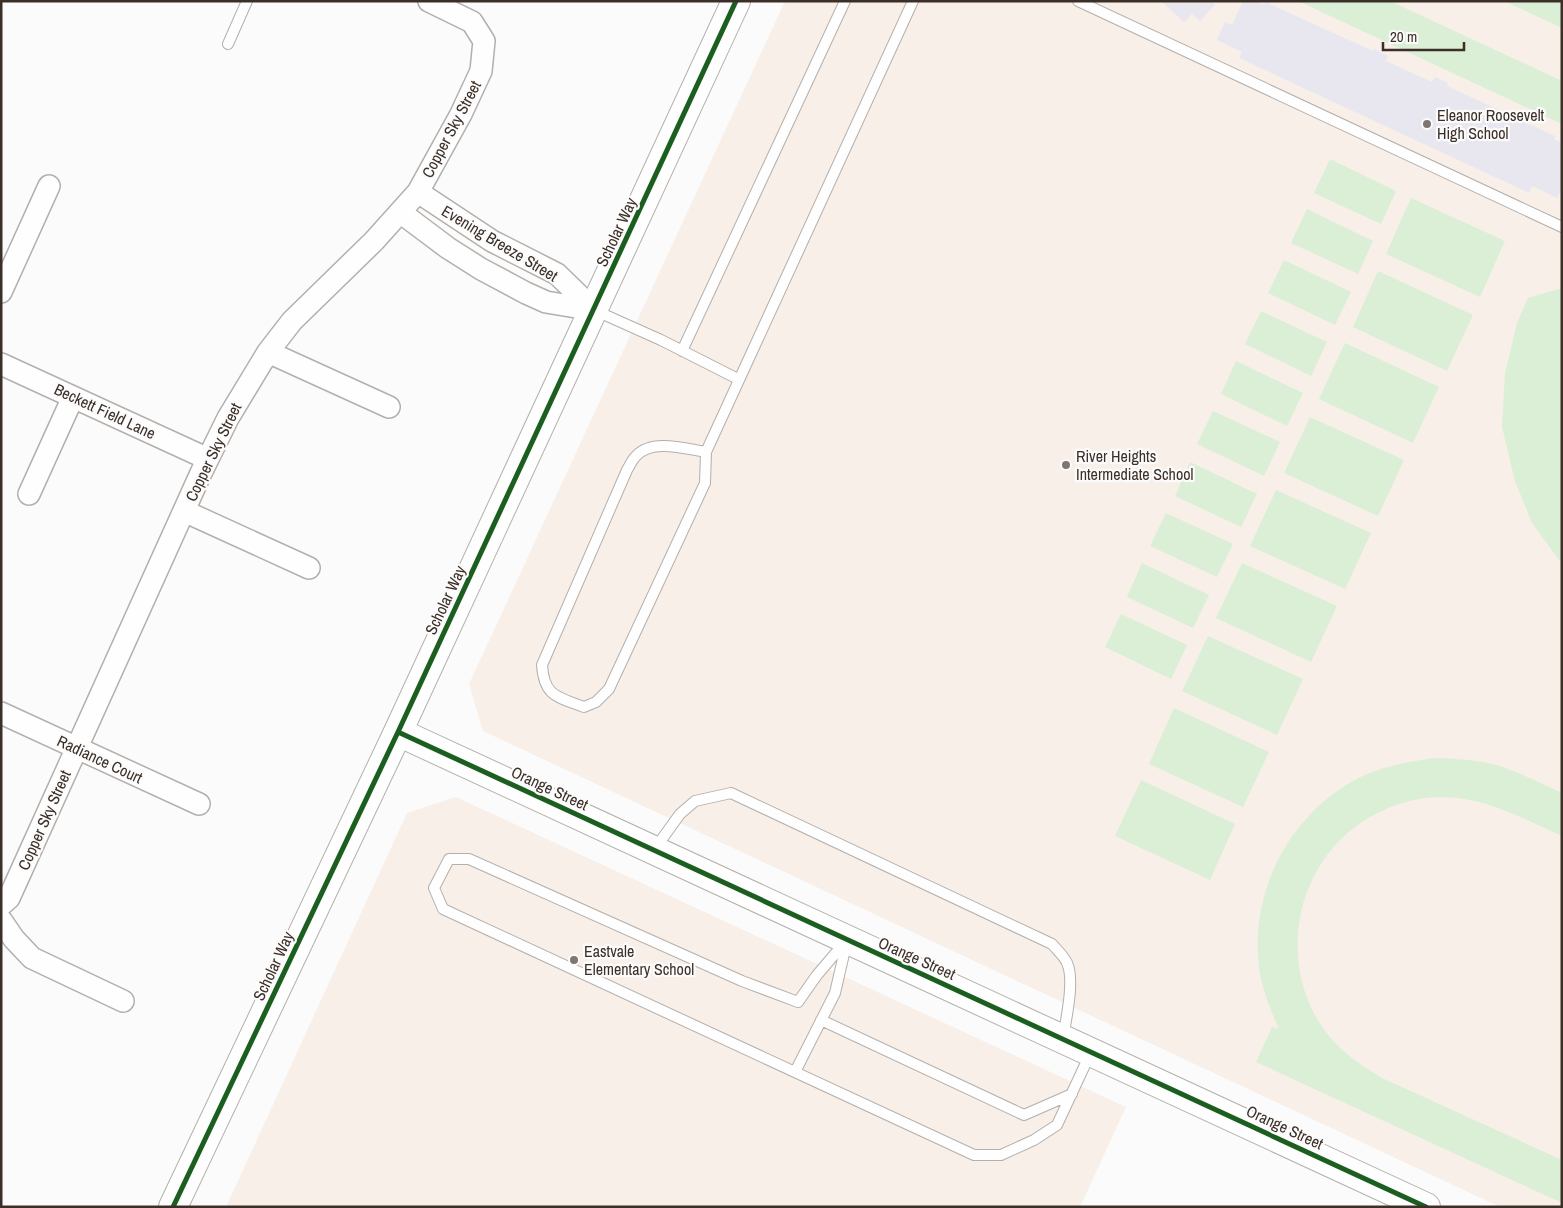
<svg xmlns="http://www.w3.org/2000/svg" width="1563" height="1208" viewBox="0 0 1563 1208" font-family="'Archivo Narrow',sans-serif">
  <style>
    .built { fill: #f8efe9 }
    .park { fill: #daefd6 }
    .building { fill: #e8e6ef }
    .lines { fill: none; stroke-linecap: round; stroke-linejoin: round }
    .lane-casing { stroke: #b4afab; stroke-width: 12 }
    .street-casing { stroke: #b4afab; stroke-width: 24 }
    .secondary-casing { stroke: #b4afab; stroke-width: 30 }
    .lane { stroke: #fefefe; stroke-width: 10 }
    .street { stroke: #fefefe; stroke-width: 21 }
    .secondary { stroke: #fefefe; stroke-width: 28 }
    .cycleway-casing { stroke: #fbfbfb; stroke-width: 8 }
    .cycleway { stroke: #1b5e20; stroke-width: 5 }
    .poi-dot { fill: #7f7671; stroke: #fbfbfb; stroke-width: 2 }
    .labels { text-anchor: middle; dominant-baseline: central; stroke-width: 4.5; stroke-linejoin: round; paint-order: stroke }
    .poi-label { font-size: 16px; fill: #3c2f27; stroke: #fbfbfb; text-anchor: start }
    .street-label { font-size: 16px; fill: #3c2f27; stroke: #fbfbfb }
  </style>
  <rect width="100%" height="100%" fill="#fbfbfb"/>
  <path class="built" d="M785,1H1562V1207H1500L483,731L469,684Z
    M456,797L1126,1107L1080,1207H226L407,813Z"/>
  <path class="park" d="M1298,1H1390L1562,81V124Z
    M1504,1H1562V28Z
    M1330,159L1396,191L1381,224L1314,193Z
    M1411,198L1505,241L1480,297L1386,254Z
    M1307,209L1373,241L1358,274L1291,243Z
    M1284,260L1351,292L1335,325L1268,293Z
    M1378,271L1473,315L1447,371L1353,327Z
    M1562,288V564L1532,523L1515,481L1502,427L1505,373L1517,323L1528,298Z
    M1261,311L1327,342L1311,376L1245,344Z
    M1345,343L1439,387L1413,443L1319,399Z
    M1236,361L1303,393L1287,426L1221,394Z
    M1213,411L1280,442L1264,476L1197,444Z
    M1310,417L1404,460L1378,516L1284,473Z
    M1190,462L1257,494L1241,527L1175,496Z
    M1276,490L1371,533L1345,589L1250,546Z
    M1166,513L1233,544L1217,577L1150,546Z
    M1142,563L1209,595L1193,628L1127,597Z
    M1242,563L1337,606L1311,662L1216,618Z
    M1121,614L1187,645L1171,679L1105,647Z
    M1208,636L1303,679L1277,735L1182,691Z
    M1174,708L1269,752L1243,807L1149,764Z
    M1437,758C1457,759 1477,760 1496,765C1519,772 1540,783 1562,793V836C1522,818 1485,797 1440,797C1413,797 1385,807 1362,822C1292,868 1276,971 1329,1036C1344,1054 1362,1066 1382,1078L1562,1160V1203L1256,1062L1272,1027L1279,1029C1272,1013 1265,997 1261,979C1246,901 1284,820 1353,781C1379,767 1408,761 1437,758Z
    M1141,780L1235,824L1210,880L1115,836Z"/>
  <path class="building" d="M1161,1H1212L1215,5L1200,21L1192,14L1184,22Z
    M1243,1H1256L1264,5L1265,2L1373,51L1374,49L1388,56L1386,61L1432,82L1435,77L1448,83L1447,86L1555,136L1554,139L1562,143V171L1559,177L1562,178V188L1557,198L1532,186L1529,193L1239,58L1242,52L1217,40L1225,22L1232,25Z"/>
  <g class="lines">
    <g class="lane-casing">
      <path id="lane" d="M1078,1L1562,227
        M228,44L247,1
        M594,310L661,340L738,379
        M682,351L845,1
        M706,452C686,449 652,438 636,456C632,460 630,465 627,470L542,665C544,697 558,697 584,707L596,702L609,689L705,483L706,452L913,1
        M654,850L680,814L695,801L731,793L1052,944C1057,950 1064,956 1067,963C1075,980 1066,1019 1063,1038
        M846,941L817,975L798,1002L742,981L469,859H449L434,888L443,909L974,1155H1001L1034,1140L1057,1125L1091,1052
        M821,1020L1024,1115L1072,1094
        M795,1072L835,993L847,941"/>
    </g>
    <g class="street-casing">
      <path id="street" d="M418,192L492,241L557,274L594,310
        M400,212L448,248L481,269L526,293L546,302L594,310
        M1,292L49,186
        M268,352L389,407
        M1,364L208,459
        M29,494L73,397
        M184,511L309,568
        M1,713L199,804
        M1,905L9,898L201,473L228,418L268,352L292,321L374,241L418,192L461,114L481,71L484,41L472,22L429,1
        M1,920L14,939L32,958L123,1001"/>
    </g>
    <g class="secondary-casing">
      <path id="secondary" d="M398,732L1426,1207
        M173,1207L398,732L736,1"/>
    </g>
    <use href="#lane" class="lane"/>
    <use href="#street" class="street"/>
    <use href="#secondary" class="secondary"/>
    <g class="cycleway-casing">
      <path id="cycleway" d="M398,732L1426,1207
        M173,1207L398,732L736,1"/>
    </g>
    <use href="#cycleway" class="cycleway"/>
  </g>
  <g class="poi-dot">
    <circle cx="1427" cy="124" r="5"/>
    <circle cx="1066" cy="465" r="5"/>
    <circle cx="574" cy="960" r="5"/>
  </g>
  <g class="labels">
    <g class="poi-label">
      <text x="1437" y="115">Eleanor Roosevelt<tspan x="1437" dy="18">High School</tspan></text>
      <text x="1076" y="456">River Heights<tspan x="1076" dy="18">Intermediate School</tspan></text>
      <text x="584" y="951">Eastvale<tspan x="584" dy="18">Elementary School</tspan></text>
    </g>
    <g class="street-label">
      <text transform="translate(451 129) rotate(-62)">Copper Sky Street</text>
      <text transform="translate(616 232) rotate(-65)">Scholar Way</text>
      <text transform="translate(500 243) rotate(31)">Evening Breeze Street</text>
      <text transform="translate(105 411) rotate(25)">Beckett Field Lane</text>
      <text transform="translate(213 452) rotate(-64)">Copper Sky Street</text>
      <text transform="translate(445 600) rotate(-65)">Scholar Way</text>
      <text transform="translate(100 759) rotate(25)">Radiance Court</text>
      <text transform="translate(550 788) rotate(25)">Orange Street</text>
      <text transform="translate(44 820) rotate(-66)">Copper Sky Street</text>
      <text transform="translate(917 958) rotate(24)">Orange Street</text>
      <text transform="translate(273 966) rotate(-65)">Scholar Way</text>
      <text transform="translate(1285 1127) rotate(25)">Orange Street</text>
    </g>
  </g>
  <rect width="1563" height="1208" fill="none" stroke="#3c2f27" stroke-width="5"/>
  <path d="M1383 42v8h81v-8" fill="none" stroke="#3c2f27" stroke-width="2.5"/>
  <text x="1390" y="42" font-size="15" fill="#3c2f27" stroke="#fbfbfb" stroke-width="4" paint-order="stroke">20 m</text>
</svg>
